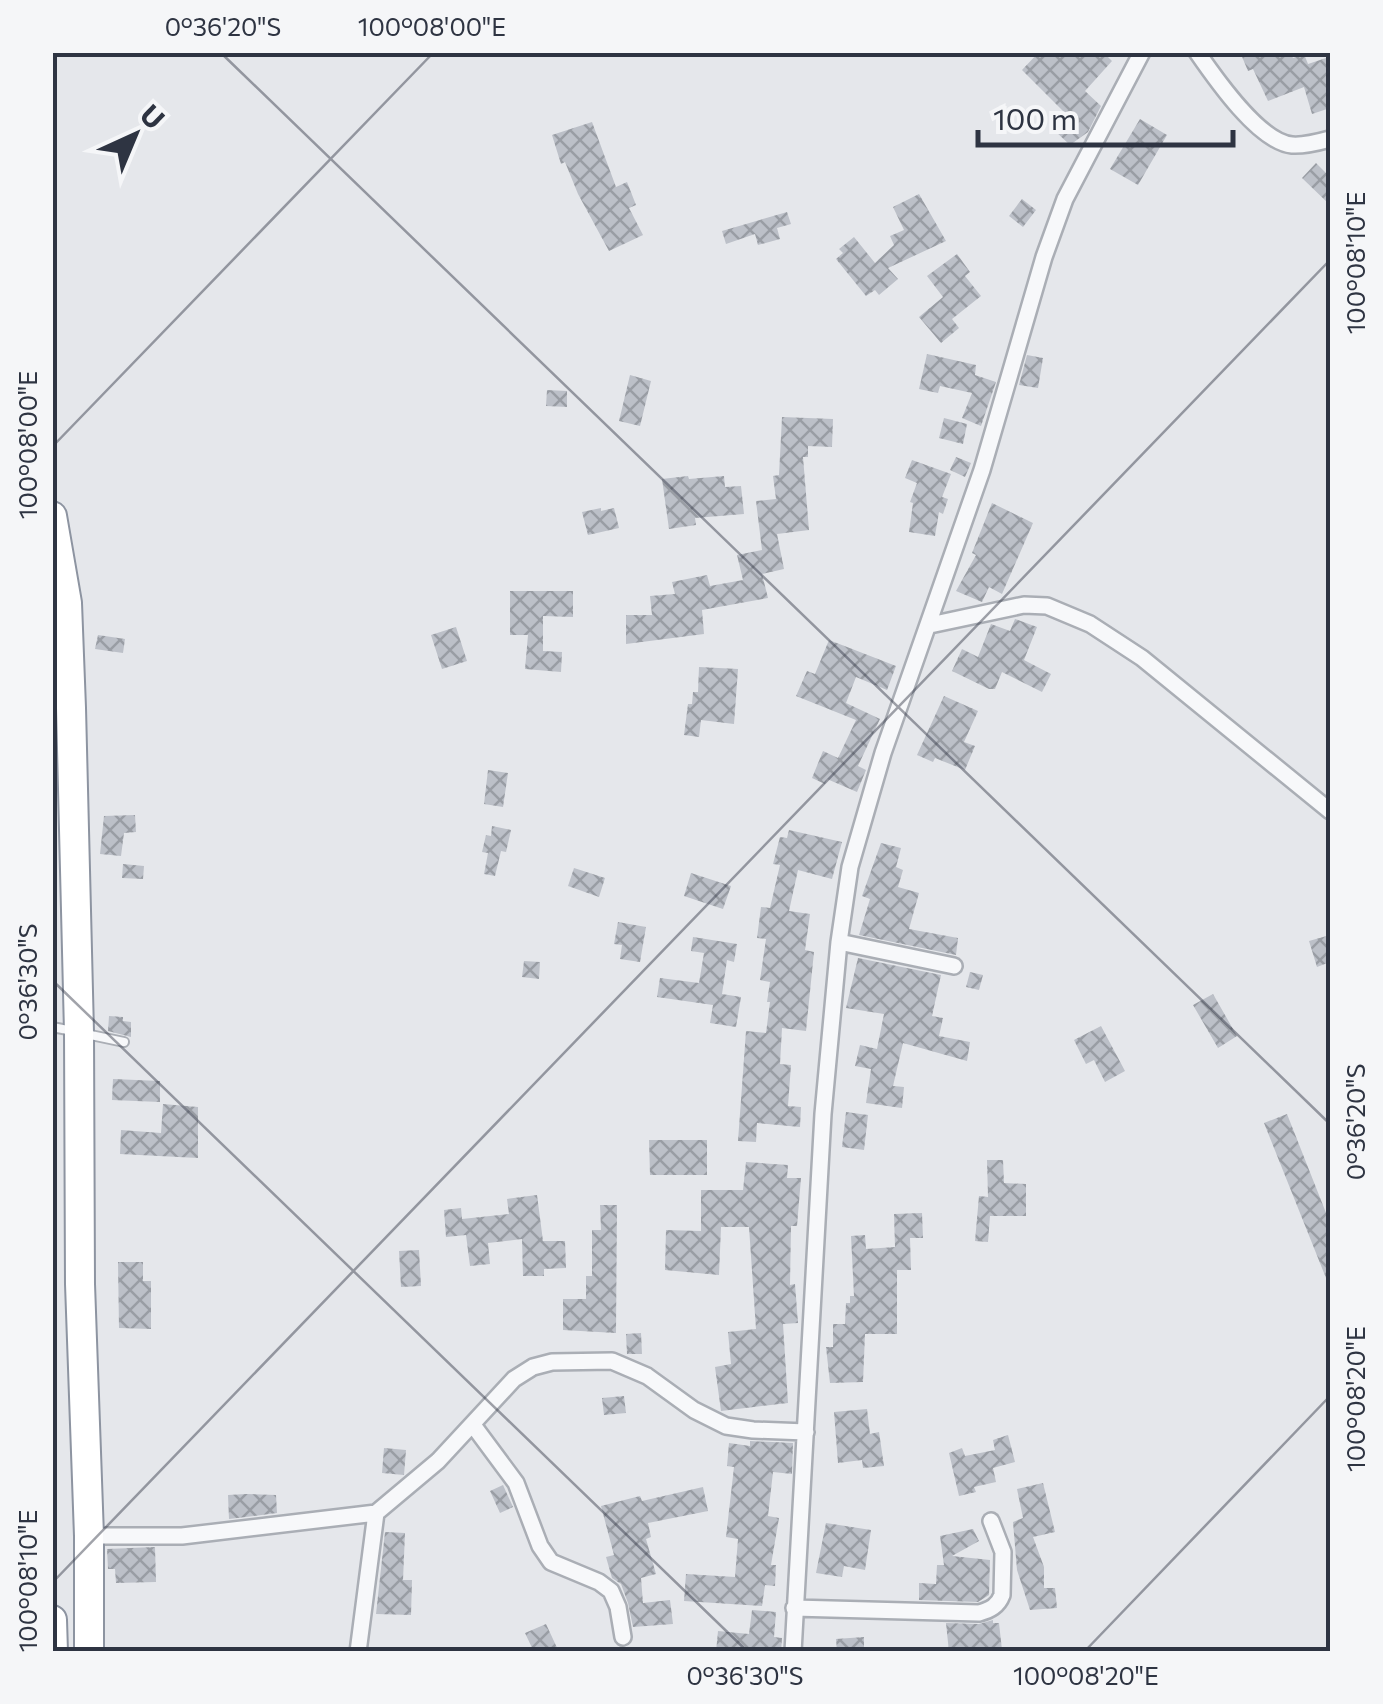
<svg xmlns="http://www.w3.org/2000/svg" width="1383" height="1704" viewBox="0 0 1383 1704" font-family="Commissioner,sans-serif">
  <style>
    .building { fill: url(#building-cross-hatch) }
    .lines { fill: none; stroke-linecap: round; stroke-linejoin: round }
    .service-casing { stroke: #aaaeb5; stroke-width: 12 }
    .minor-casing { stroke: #aaaeb5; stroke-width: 20 }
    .trunk-casing { stroke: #8d94a1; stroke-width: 32 }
    .service { stroke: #f7f8fa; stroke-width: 8 }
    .minor { stroke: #f7f8fa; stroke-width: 15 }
    .trunk { stroke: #fff; stroke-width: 28 }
    .ticks { fill: none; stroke: #2e3442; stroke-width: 2.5; stroke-opacity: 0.45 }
    .neatline { fill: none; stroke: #2e3442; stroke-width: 4 }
    .ticks-label { font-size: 25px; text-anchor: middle; fill: #2e3442 }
  </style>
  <defs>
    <pattern id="building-cross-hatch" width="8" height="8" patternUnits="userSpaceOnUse" patternTransform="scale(2.5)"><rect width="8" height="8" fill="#bcc0c8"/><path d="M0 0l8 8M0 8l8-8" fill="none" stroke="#999da4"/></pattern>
  </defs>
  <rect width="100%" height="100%" fill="#e5e7eb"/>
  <path class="building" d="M1039,52H1103L1112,61L1085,91L1101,106L1088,132L1070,145L1055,131L1069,117L1022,70Z
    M1240,52H1290L1293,58L1304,54L1308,64L1326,58L1330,69V79L1326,81L1330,108L1312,114L1304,87L1268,101L1253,69L1248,71Z
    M1140,119L1167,135L1138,185L1110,169Z
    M592,122L616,187L627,182L636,205L629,208L643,235L609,251L578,194L565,162L561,164L552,135Z
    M1316,163L1330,177V205L1302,178Z
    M919,194L946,241L888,268L898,279L879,295L875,290L866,296L836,259L843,253L839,249L854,237L875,263L894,245L890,236L904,230L893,207Z
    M1022,199L1036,210L1023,227L1009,216Z
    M787,212L791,224L777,228L780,239L758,245L755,234L726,244L722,231Z
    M957,254L970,272L965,276L981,296L952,319L959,328L941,343L919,317L943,297L927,276Z
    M927,354L976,365L975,375L996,382L981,426L962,418L972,393L940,386L938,393L919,389Z
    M1027,355L1043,358L1038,388L1019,385Z
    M630,375L651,381L640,426L619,421Z
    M547,390L567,391V407L546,406Z
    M782,417L833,419L832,447L808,446V457H803L809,530L777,534L784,569L762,574L768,598L702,610L704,634L626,644V615H652L650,596L675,594L672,582L707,575L710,586L743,580L737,555L762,550L756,501L776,499L773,476L779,475Z
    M944,418L967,424L963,444L939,438Z
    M956,457L971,463L965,477L950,470Z
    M912,460L951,474L942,497L948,499L943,514L939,512L935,536L909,532L913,503L910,502L917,483L905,478Z
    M688,476L689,479L724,476L725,487L741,486L744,514L695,518L696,525L669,529L662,479Z
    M992,503L1033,523L1002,594L989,587L982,602L956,591L976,555L972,553Z
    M601,508V511L614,508L619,528L588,535L582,512Z
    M510,591H573V617L543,616V651L562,652L561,672L525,669L528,635H510Z
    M1015,619L1037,627L1024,660L1051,674L1042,692L1002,672L995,689H989L952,671L962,649L978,657L991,624L1010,631Z
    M456,627L467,661L442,669L431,635Z
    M98,635L125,639L123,653L95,649Z
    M829,640L896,666L887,690L856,677L846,703L880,719L858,766L866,770L857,792L827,779L825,784L812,778L823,751L838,758L856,720L796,696L807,671L815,674Z
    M699,667L738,669L734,724L701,720L699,737L684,735L688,704H692L693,692H698Z
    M944,696L978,711L964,742L975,746L965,770L935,758L933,762L917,755Z
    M488,770L508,773L503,807L484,804Z
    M135,815L136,832L124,833L121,856L100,854L104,816Z
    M492,826L511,830L506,852L501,851L495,876L484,874L488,853L482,852L486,835L491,836Z
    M789,830L842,842L832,879L798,870L789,911L810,914L805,950L814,952L806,1031L782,1028L780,1064L791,1065L788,1106L801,1107L800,1127L757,1123L756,1142L738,1141L746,1031L766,1033L770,1002H767L770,982L760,980L766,939L757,938L761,907L770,908L780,865L773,864L780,837L787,838Z
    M881,843L901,848L896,867L903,870L898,887L919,893L909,929L958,938L956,955L859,935L870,899L862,896Z
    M123,864L144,866L143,879L122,878Z
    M574,868L605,878L599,897L568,886Z
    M691,873L731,886L723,909L684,896Z
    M618,922L646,927L640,962L620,959L622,945L614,944Z
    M1330,935V962L1317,967L1309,941Z
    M693,937L737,944L734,962L727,960L722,994L741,997L736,1027L710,1023L713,1005L657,997L660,978L699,983L704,953L691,951Z
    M858,958L941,975L932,1016L943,1018L939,1036L970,1042L967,1061L903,1043L893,1086L904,1087L902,1108L866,1103L871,1069L855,1066L860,1045L877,1049L884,1014L846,1008Z
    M524,961L540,962L539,979L522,977Z
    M970,972L983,975L979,990L966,987Z
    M1213,994L1237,1036L1218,1048L1193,1005Z
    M109,1016L123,1017V1021L131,1022V1037L108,1031Z
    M1101,1026L1125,1071L1105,1082L1094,1060L1086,1064L1074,1040Z
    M113,1079L160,1081V1102L112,1100Z
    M163,1104L198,1107V1158L120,1154L121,1130L161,1133Z
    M846,1112L868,1115L864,1150L842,1147Z
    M1287,1114L1330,1223V1288L1264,1123Z
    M649,1140H707V1175H650Z
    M987,1160H1003L1004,1183L1026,1184V1216H990L988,1242L975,1241L979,1196L988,1197Z
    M746,1162L788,1165L787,1178H801L797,1226H791L790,1285L795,1284L798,1323L783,1324L788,1403L721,1411L715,1367L731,1364L728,1332L756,1329L749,1227H721L719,1275L665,1270L666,1230L701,1231V1190H743Z
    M537,1195L543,1241H565L566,1268L544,1269V1276H523L522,1239L488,1243L490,1264L470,1266L466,1235L446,1237L444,1210L461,1208L462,1219L509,1214L507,1199Z
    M600,1205H617L616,1333L563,1330V1299H586V1276H592V1230H601Z
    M922,1213L923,1238H910L911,1270H897V1334H865L863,1382L830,1383L826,1347H833V1324H845L846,1303H850V1296H854L851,1236L865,1235L866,1249L895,1247L894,1214Z
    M419,1250L421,1286L401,1287L399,1251Z
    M118,1262H143V1281H151V1329L119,1328Z
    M641,1333L642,1354H627L626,1334Z
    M624,1396L626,1413L604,1415L602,1398Z
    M867,1409L870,1434L879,1432L884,1466L863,1468L862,1460L838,1463L834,1412Z
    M1008,1435L1015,1462L993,1468L996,1482L974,1487L976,1492L959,1496L949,1453L962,1448L965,1456L995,1450L993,1440Z
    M750,1441L793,1443L792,1474L773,1472L768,1516L779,1518L771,1565H776L775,1586L765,1585L762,1606L684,1601L686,1574L735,1577L738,1539L726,1537L734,1467L727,1466L729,1443L750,1446Z
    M384,1448L406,1450L404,1475L382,1473Z
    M1043,1483L1055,1532L1033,1537L1044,1567V1588H1055L1057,1608L1030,1610L1017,1570L1013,1522L1023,1518L1017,1489Z
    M503,1485L513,1507L500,1513L490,1491Z
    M703,1487L708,1511L648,1523L651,1537L646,1539L656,1574L641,1578L643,1603L670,1600L673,1624L633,1627L628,1603L621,1584L612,1578L606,1557L614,1555L601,1506L640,1496L642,1501Z
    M246,1494L276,1495L277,1513L229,1519L228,1495Z
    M826,1523L871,1530L865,1570L844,1566L842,1577L816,1573Z
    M973,1529L979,1541L952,1556L990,1560L989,1595L978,1602L919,1600V1583L936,1584L937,1565H944L940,1536Z
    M385,1532L405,1533L403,1580H412L411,1615L376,1614Z
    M155,1547L156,1582L116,1583L115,1569H108L107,1549Z
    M752,1610L776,1612L774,1637L782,1638L781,1652H716L718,1631L749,1634Z
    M993,1620V1623H999L1002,1650L949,1652L946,1623L979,1624Z
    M546,1624L559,1652H534L525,1633Z
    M864,1637V1652H837L836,1639Z"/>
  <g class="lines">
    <g class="service-casing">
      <path id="service" d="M52,1027L73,1031
        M86,1034L124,1042"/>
    </g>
    <g class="minor-casing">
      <path id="minor" d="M1197,52C1215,78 1259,142 1292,145C1304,146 1319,142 1330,139
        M930,625L1024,605L1047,606L1090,624L1142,658L1330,811
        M839,942L954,966
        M473,1425L516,1483L540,1546L551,1562L599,1582L611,1591L618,1607L623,1637
        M89,1536H182L376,1513L438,1461L514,1379L533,1367L552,1362L612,1361L647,1376L694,1410L726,1426L753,1430L806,1432
        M794,1608L979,1613C990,1610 998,1606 1002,1595L1003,1552L991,1521
        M358,1652L376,1513
        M793,1652L823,1114L839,942L850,867L883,753L982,470L1044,257L1065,199L1142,52"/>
    </g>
    <g class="trunk-casing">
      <path id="trunk" d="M52,516L67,603L71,708L79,1032L80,1284L89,1536V1652
        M52,1620L53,1652"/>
    </g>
    <use href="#service" class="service"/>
    <use href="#minor" class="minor"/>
    <use href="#trunk" class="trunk"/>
  </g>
  <path class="ticks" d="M220,52L1330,1124M52,447L434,52M52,980L748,1652M52,1583L1330,260M1084,1652L1330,1396"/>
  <rect width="1383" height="1704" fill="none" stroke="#f5f6f8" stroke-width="110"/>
  <g transform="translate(135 135) rotate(44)" stroke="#f5f6f8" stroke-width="8" paint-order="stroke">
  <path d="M0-8L18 38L0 25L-18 38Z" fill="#2e3442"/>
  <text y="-15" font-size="28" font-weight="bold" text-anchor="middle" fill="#2e3442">U</text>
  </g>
  <path d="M978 130v15h255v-15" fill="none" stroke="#2e3442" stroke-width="5"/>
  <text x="993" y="130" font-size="30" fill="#2e3442" stroke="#f5f6f8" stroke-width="8" paint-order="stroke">100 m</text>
  <rect x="55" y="55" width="1273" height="1594" class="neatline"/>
  <g class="ticks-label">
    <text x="223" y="36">0°36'20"S</text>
    <text x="432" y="36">100°08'00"E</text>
    <text transform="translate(1356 263) rotate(-90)" y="9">100°08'10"E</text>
    <text transform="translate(28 445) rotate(-90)" y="9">100°08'00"E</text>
    <text transform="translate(28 982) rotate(-90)" y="9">0°36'30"S</text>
    <text transform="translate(1356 1122) rotate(-90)" y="9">0°36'20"S</text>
    <text transform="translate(1356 1399) rotate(-90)" y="9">100°08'20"E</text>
    <text transform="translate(28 1581) rotate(-90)" y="9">100°08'10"E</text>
    <text x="745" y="1685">0°36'30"S</text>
    <text x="1086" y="1685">100°08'20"E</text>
  </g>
</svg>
